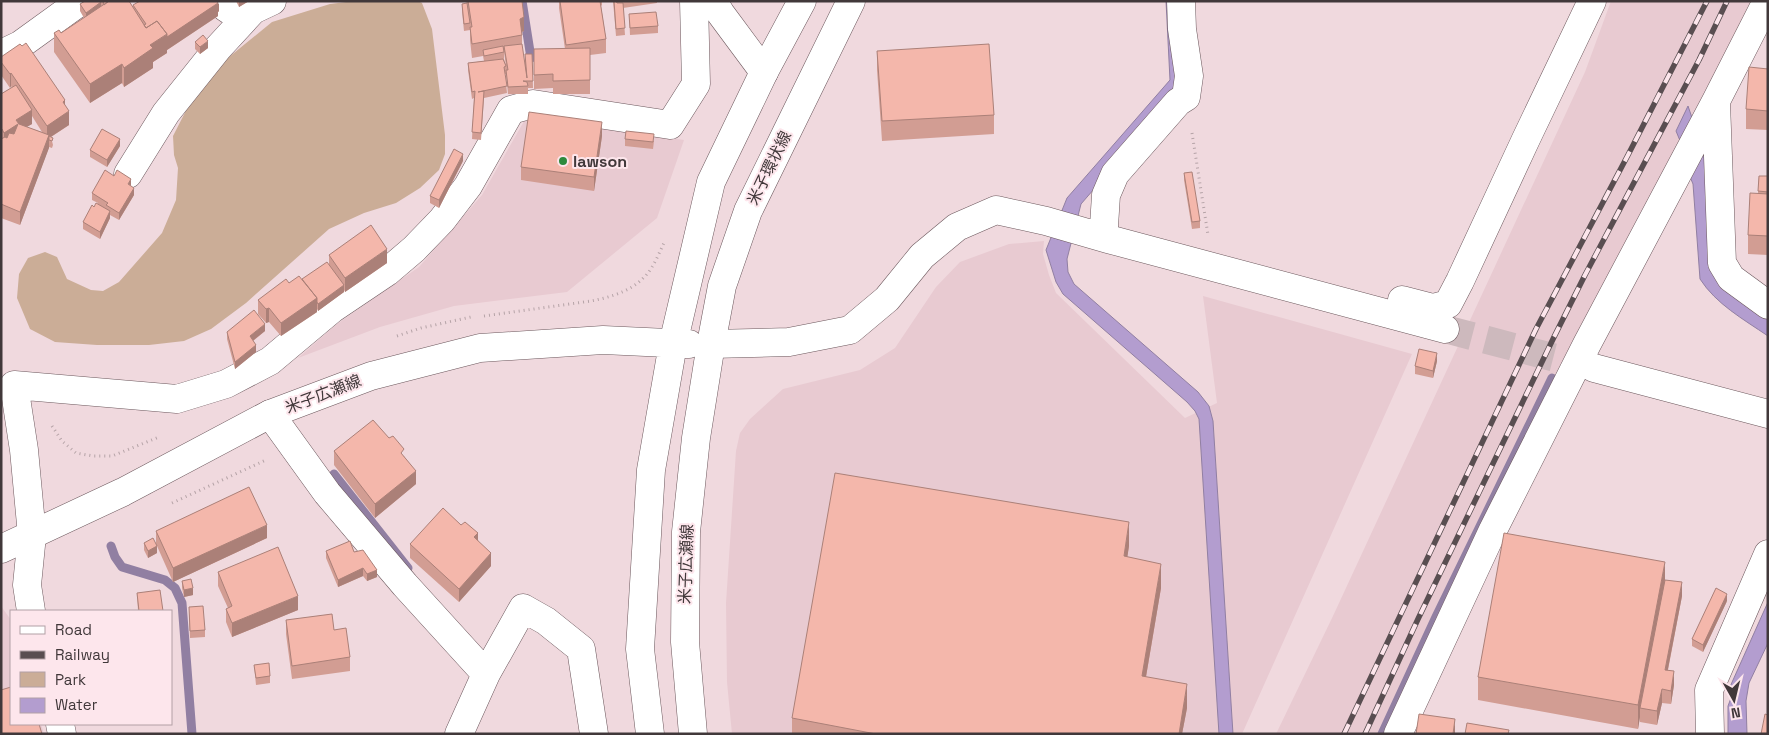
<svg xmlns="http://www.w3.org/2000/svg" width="1769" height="735" font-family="'Space Grotesk','Noto Sans JP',sans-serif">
<rect width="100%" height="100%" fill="#f0d9de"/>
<path fill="#e8cad1" d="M1611,1h144l-369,733h-110l57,-118 252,-544z
M527,116l157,24 -27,78 -90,74 -113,14 -74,21 -82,31 39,-34 82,-57 63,-72z
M1044,241l-1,13 6,21 7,18 129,125 32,-15 -14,-107 209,58 -170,380h-510l-5,-52 -1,-79 10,-152 4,-18 10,-14 33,-30 77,-19 35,-22 41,-61 24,-25 49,-18z
M1,606l10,14v104h30l3,10h-43z"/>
<path fill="#cbad97" d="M354,1h64l4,2 10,26 13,106v19l-6,16 -19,18 -24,15 -32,10 -35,16 -83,74 -35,26 -27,12 -35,4h-52l-42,-3 -25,-13 -13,-31 2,-24 9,-16 17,-6 12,5 10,22 24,11 12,1 16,-9 43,-49 14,-33 2,-32 -4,-13 -1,-19 22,-43 23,-27 54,-44 58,-18z"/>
<path fill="#b39dcf" stroke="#917fa2" d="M1166,1h7l5,91 -97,112 -14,55 1,13 6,12 124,108 11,14 4,15 20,313h-14l-20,-315 -4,-8 -8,-9 -124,-108 -7,-12 -10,-32 21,-52 103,-118z
M1688,106l14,41 5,23 9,97 52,50v19c-25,-17 -52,-32 -68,-57l-7,-95 -5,-12 3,-5 -15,-36z
M1768,602v41l-19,40 -3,18 1,33h-19v-28l3,-8 -2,-9z"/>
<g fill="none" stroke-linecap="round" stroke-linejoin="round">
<path stroke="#917fa2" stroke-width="9" d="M522,1l9,57
M334,474l74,94
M111,546l4,11 7,10 43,13 10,8 7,15 10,131
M1382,734l54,-117 116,-239"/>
<path stroke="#cdb9bd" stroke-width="28" stroke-dasharray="28 14" stroke-linecap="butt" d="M1445,329l149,39"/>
<defs>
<path id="minor" d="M219,1c9,11 17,13 30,13
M713,1l8,13 43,58
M1,54l19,-9 61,-44
M1716,103l6,160 9,15 37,27
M128,174l38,-61 52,-65 35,-38 19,-9
M1104,226l2,-31 9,-21 63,-72 8,-5 3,-21 -7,-47 -1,-28
M1402,300l31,8 15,-4 12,-23 66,-142 66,-138
M711,344l78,-2 61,-12 37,-31 35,-43 35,-29 39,-17 50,11 62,18 337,90
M1594,368l174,46
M270,414l57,79 78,92 81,89
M31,611l-4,-26 5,-50 -8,-85 -10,-65 163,14 49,-15 44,-23 62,-52 55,-37 27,-23 28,-29 26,-34 43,-76 22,-6 137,21 26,-41 -2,-83
M60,724l2,10
M459,734l27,-60 37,-66 23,13 35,28 13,85
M1398,734l95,-204 94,-186 129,-243 51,-100
M1710,734l-1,-44 59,-136"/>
<path id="major" d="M1,549l122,-57 147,-78 101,-38 109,-28 123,-8 86,4
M650,734l-10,-85 11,-179 22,-126 38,-162 53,-110 38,-71
M693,734l-8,-92 1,-110 10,-94 15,-94 11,-58 26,-75 103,-210"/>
</defs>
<use href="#minor" stroke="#6c585d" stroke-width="29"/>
<use href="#major" stroke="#6c585d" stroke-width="29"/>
<path stroke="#b5a3a7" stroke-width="3" stroke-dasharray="1 4" stroke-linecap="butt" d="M1192,133l16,102
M484,316l107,-15c20,-4 42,-10 56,-27 7,-8 12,-21 17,-31
M397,336l24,-8 50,-11
M52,426l10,15 14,12 17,3h19l47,-19
M172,503l94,-43"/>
<use href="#minor" stroke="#fff" stroke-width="28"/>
<use href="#major" stroke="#fff" stroke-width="28"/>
<defs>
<path id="rail" d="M1344,734l192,-405 92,-174 79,-154
M1365,734l53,-115 136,-282 31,-62 114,-215 28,-59"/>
</defs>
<use href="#rail" stroke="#594e51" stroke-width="5.5"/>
<use href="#rail" stroke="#fde6ec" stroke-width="4" stroke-dasharray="11" stroke-linecap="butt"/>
</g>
<path fill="#d29d93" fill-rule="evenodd" d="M85,1h44l4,7v-3l86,6 -1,1v4l-51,34v3l-14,9v6l-29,19 -2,-4 -32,20 -36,-51v-19h7l23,-15 -4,-7v-7z
M236,1h13l-10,6z
M466,1h56l2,30 -2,1v15l3,21v-14h7l1,34h-5v6h-20l-2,-20h-1l2,19 -23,5 -3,42 -9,-1 2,-41 -2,1 -4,-29v-7l16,-2 -1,-5 -11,2 -2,-18v-10l-6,1 -2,-20v-7l5,-1zM504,52l2,14 -2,-7z
M559,1h43v4l-1,1 5,33v14l-16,2v39h-37v-6l-19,1v-40h31l-6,-41z
M613,1h44v2l-34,5 2,27 -9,1z
M629,14l29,12v7l-28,2z
M195,42l13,6 -8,6 -5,-5z
M877,51l117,64v19l-112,7 -5,-71z
M1,57l64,49 4,19 -18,12 2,8 -1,3 -3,-1 -29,78 -19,-7v-124l11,-6 -1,-2 -1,2 -9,-13zM32,116l10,16 -16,-5 6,-3z
M1768,69v61l-22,-1v-20z
M602,136l-8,55 -73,-11v-13z
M625,139l29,2 -1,8 -28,-3z
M120,146l-13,21 -17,-10v-7z
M463,161l-24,47 -9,-5v-7z
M1184,173l16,48v7l-8,1 -8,-49z
M114,176l17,10 3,9 -15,25 -9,-5v3l-10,21 -17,-10v-7l11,-15 4,-4 -6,-3v-7z
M1759,176h9v79l-20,-1v-19l10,-42z
M329,255l58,8 -42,29 -1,-2v2l-26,19 -1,-2v3l-36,24 -12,-14 -3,1 -8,-9v-14l31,-17 13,-4 27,-15z
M265,331l-12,10 3,11 -21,17 -8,-30v-7z
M1437,361l-4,17 -18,-4v-8z
M334,451l70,5 12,28 -41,34 -41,-53z
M156,531l111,7 -94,44 -16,-36v7l-9,5 -4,-8v-7l12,1z
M478,540l13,26 -32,36 -49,-44v-14z
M1129,546l-2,11 34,31 -15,89 41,31 -5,26h-390v-16z
M326,551l28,1 23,25 -10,4 -4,-5 -25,11 -12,-29z
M218,572l80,38 -66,27 -6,-15v-13l2,-1 -10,-22z
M1665,580l17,16 -14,74 6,15 -3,19 -9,-1 -5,22 -17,-3v-5l-2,12 -160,-29v-23z
M182,581l11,14 -9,2 -2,-9z
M137,593l26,18h-25z
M1727,601l-24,51 -11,-6v-7z
M189,614l16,16v7l-15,1z
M286,620l48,10 16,27v14l-58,8 -6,-45z
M254,665l16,11v7l-14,2z"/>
<path fill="#ab8078" d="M239,1h10l-10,6z
M101,2v7l-15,11v-7z
M218,3l1,1v7l-1,1v4l-51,34v3l-14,9v6l-29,19v-19l26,-23z
M524,17v14l-4,1v-13z
M208,41v7l-8,6v-7z
M122,64v19l-32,20v-19z
M11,73v13l-1,2v-14z
M65,100v14l4,-3v14l-20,13v10l-29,77v-13l27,-72v-14l16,-24z
M32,110v14l-14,8 -14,14v-13l12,-13z
M602,122v14l-8,55v-14z
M120,139v7l-13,21v-7z
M463,154v7l-24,47v-8z
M131,179v7l-3,-2z
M134,188v7l-15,25v-7z
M110,211v7l-10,21v-7z
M387,249v14l-42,29v-14z
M344,285v7l-26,19v-7z
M317,298v14l-36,24v-13z
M269,308v14l-3,1v-14z
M265,324v7l-15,12v-7z
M256,345v7l-21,17v-7z
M1437,353v8l-4,17v-7z
M416,471v13l-41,34v-14z
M1129,522v24l-5,34v-24z
M267,525v13l-94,44v-14z
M478,533v14l-4,-10z
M157,546v7l-9,5v-7z
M491,553v13l-32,36v-13z
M1665,562v24l-25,122v9l-2,12v-24z
M1161,564v24l-19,112v-24z
M363,568v8l-25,11v-7z
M377,570v7l-10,4v-7z
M1682,582v14l-17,88v-14z
M193,588v7l-9,2v-7z
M1727,594v7l-24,51v-7z
M298,596v14l-66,27v-14z
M1674,671v14l-3,19v-13z
M1187,684v24l-5,26h-3z
M1662,689v14l-5,22v-14z
M1455,719v15h-2z"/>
<path fill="#f4b7ab" stroke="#ab8078" d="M85,1h16v1l-15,11 -6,-9z
M103,1h6l-5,4z
M109,1h20l17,27 11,-7 10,13 -17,11 3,3 -29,20 -2,-4 -32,20 -36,-51 5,-3 2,3z
M140,1h77l1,2 -51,34v-3l-10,-13 -11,7 -2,-3 2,-1 -13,-19z
M468,1h54l2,16 -4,2 2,16 -50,9 -2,-17h2z
M560,1h40l6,38 -40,6z
M614,1h2l1,2h6l2,25 -9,1z
M467,3l3,20 -6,1 -2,-20z
M656,12l2,14 -28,2 -1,-14z
M203,35l5,6 -8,6 -5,-5z
M26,43l39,57 -2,2 6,9 -22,15 -36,-53 -1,1 -9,-12v-5l19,-13 2,2z
M522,44l5,34 -2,-24h7l1,27h-10l4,1 1,4 -20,1 -2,-17h2l-4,-24z
M989,44l5,71 -112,6 -5,-70z
M503,46l1,6 -20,4 -1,-6z
M590,48v32l-37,1v-7l-19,1v-26z
M503,59l3,7 -2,1 3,19 -29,6 6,-1 -3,42 -9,-1 3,-41 -3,1 -4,-29z
M1749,67l19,2v42l-22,-2z
M16,85l16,25 -16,10 3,4 30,11 -29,77 -19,-8v-65l4,-2 2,1 2,-5 5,1 4,-10 -14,9 -2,-4h-1v-35z
M529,112l73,10 -8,55 -73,-10z
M102,129l18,10 -13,21 -17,-10z
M626,131l28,3 -1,8 -28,-3z
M49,136l4,2 -1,3 -3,-1z
M454,149l9,5 -24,46 -9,-4z
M105,170l9,6 3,-6 14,9 -3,5 6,4 -15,25 -13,-8 2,-2 -16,-10z
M1192,172l8,49 -8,1 -8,-49z
M1759,176h9v16l-10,-1z
M1750,193l18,1v42l-20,-1z
M96,203l14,8 -10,21 -17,-10 9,-17 2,2z
M371,225l16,24 -42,29 -16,-23z
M327,262l17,23 -26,19 -1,-2v-4l-15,-19z
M299,276l18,22 -36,25 -12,-15 -3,1 -8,-9 28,-21 3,4z
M254,310l11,14 -15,12 6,9 -21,17 -8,-30z
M1419,349l18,4 -4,18 -18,-5z
M373,420l16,18 4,-2 11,13 -3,4 15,18 -41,33 -41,-53z
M835,473l294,49 -5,34 37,8 -19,112 45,8 -8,50h-303l-84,-16z
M249,487l18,38 -94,43 -17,-37z
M443,508l18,17 4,-3 13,11 -4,4 17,16 -32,36 -49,-45z
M1504,533l161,29 -27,143 -160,-28z
M153,538l4,8 -9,5 -4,-8z
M350,541l4,11 9,-2 14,20 -10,4 -4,-6 -25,12 -12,-29z
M278,547l20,49 -66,27 -6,-14 6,-3 -14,-34z
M191,579l2,9 -9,2 -2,-9z
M1665,580l17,2 -17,88 9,1 -3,20 -9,-2 -5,22 -17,-3z
M1716,588l11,6 -24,51 -11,-6z
M160,590l3,21h-24l-2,-18z
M203,606l2,24 -15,1 -1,-24z
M332,614l2,16 12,-2 4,29 -58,9 -6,-46z
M269,663l1,13 -14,2 -2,-13z
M11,687v37h28l3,10h-41v-44z
M1419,714l36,5 -2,15h-37z
M1765,714l3,1v19h-7z
M1467,723l42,7 -1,4h-43z"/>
<circle fill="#2d8a3c" stroke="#fde6ec" stroke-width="2" cx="563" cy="161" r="5"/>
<g text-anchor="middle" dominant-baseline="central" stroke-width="4" stroke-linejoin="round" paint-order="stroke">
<g font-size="16" font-weight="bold" fill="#41383a" stroke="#fde6ec" text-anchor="start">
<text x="573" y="161">lawson</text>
</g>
<g font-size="16" fill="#41383a" stroke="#fde6ec">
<text transform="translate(769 168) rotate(-64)">米子環状線</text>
<text transform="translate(323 394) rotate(-21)">米子広瀬線</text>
<text transform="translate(686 564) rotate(-88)">米子広瀬線</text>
</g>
</g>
<rect width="1769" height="735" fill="none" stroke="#41383a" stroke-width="5"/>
<rect x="10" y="610" width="162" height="115" fill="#fde6ec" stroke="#b2a0a5"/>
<rect x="20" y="626" width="25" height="8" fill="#ffffff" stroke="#b2a0a5"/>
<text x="55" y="635" font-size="15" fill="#41383a">Road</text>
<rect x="20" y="651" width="25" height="8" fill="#594e51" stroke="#b2a0a5"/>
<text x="55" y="660" font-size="15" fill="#41383a">Railway</text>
<rect x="20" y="672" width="25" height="15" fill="#cbad97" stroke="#b2a0a5"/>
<text x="55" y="685" font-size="15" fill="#41383a">Park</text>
<rect x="20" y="698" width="25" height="15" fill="#b39dcf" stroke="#b2a0a5"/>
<text x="55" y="710" font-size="15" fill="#41383a">Water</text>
<g transform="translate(1734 700) rotate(172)" stroke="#fde6ec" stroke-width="4" paint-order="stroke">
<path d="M0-4L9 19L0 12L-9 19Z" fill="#41383a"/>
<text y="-8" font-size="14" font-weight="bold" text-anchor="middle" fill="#41383a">N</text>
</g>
</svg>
